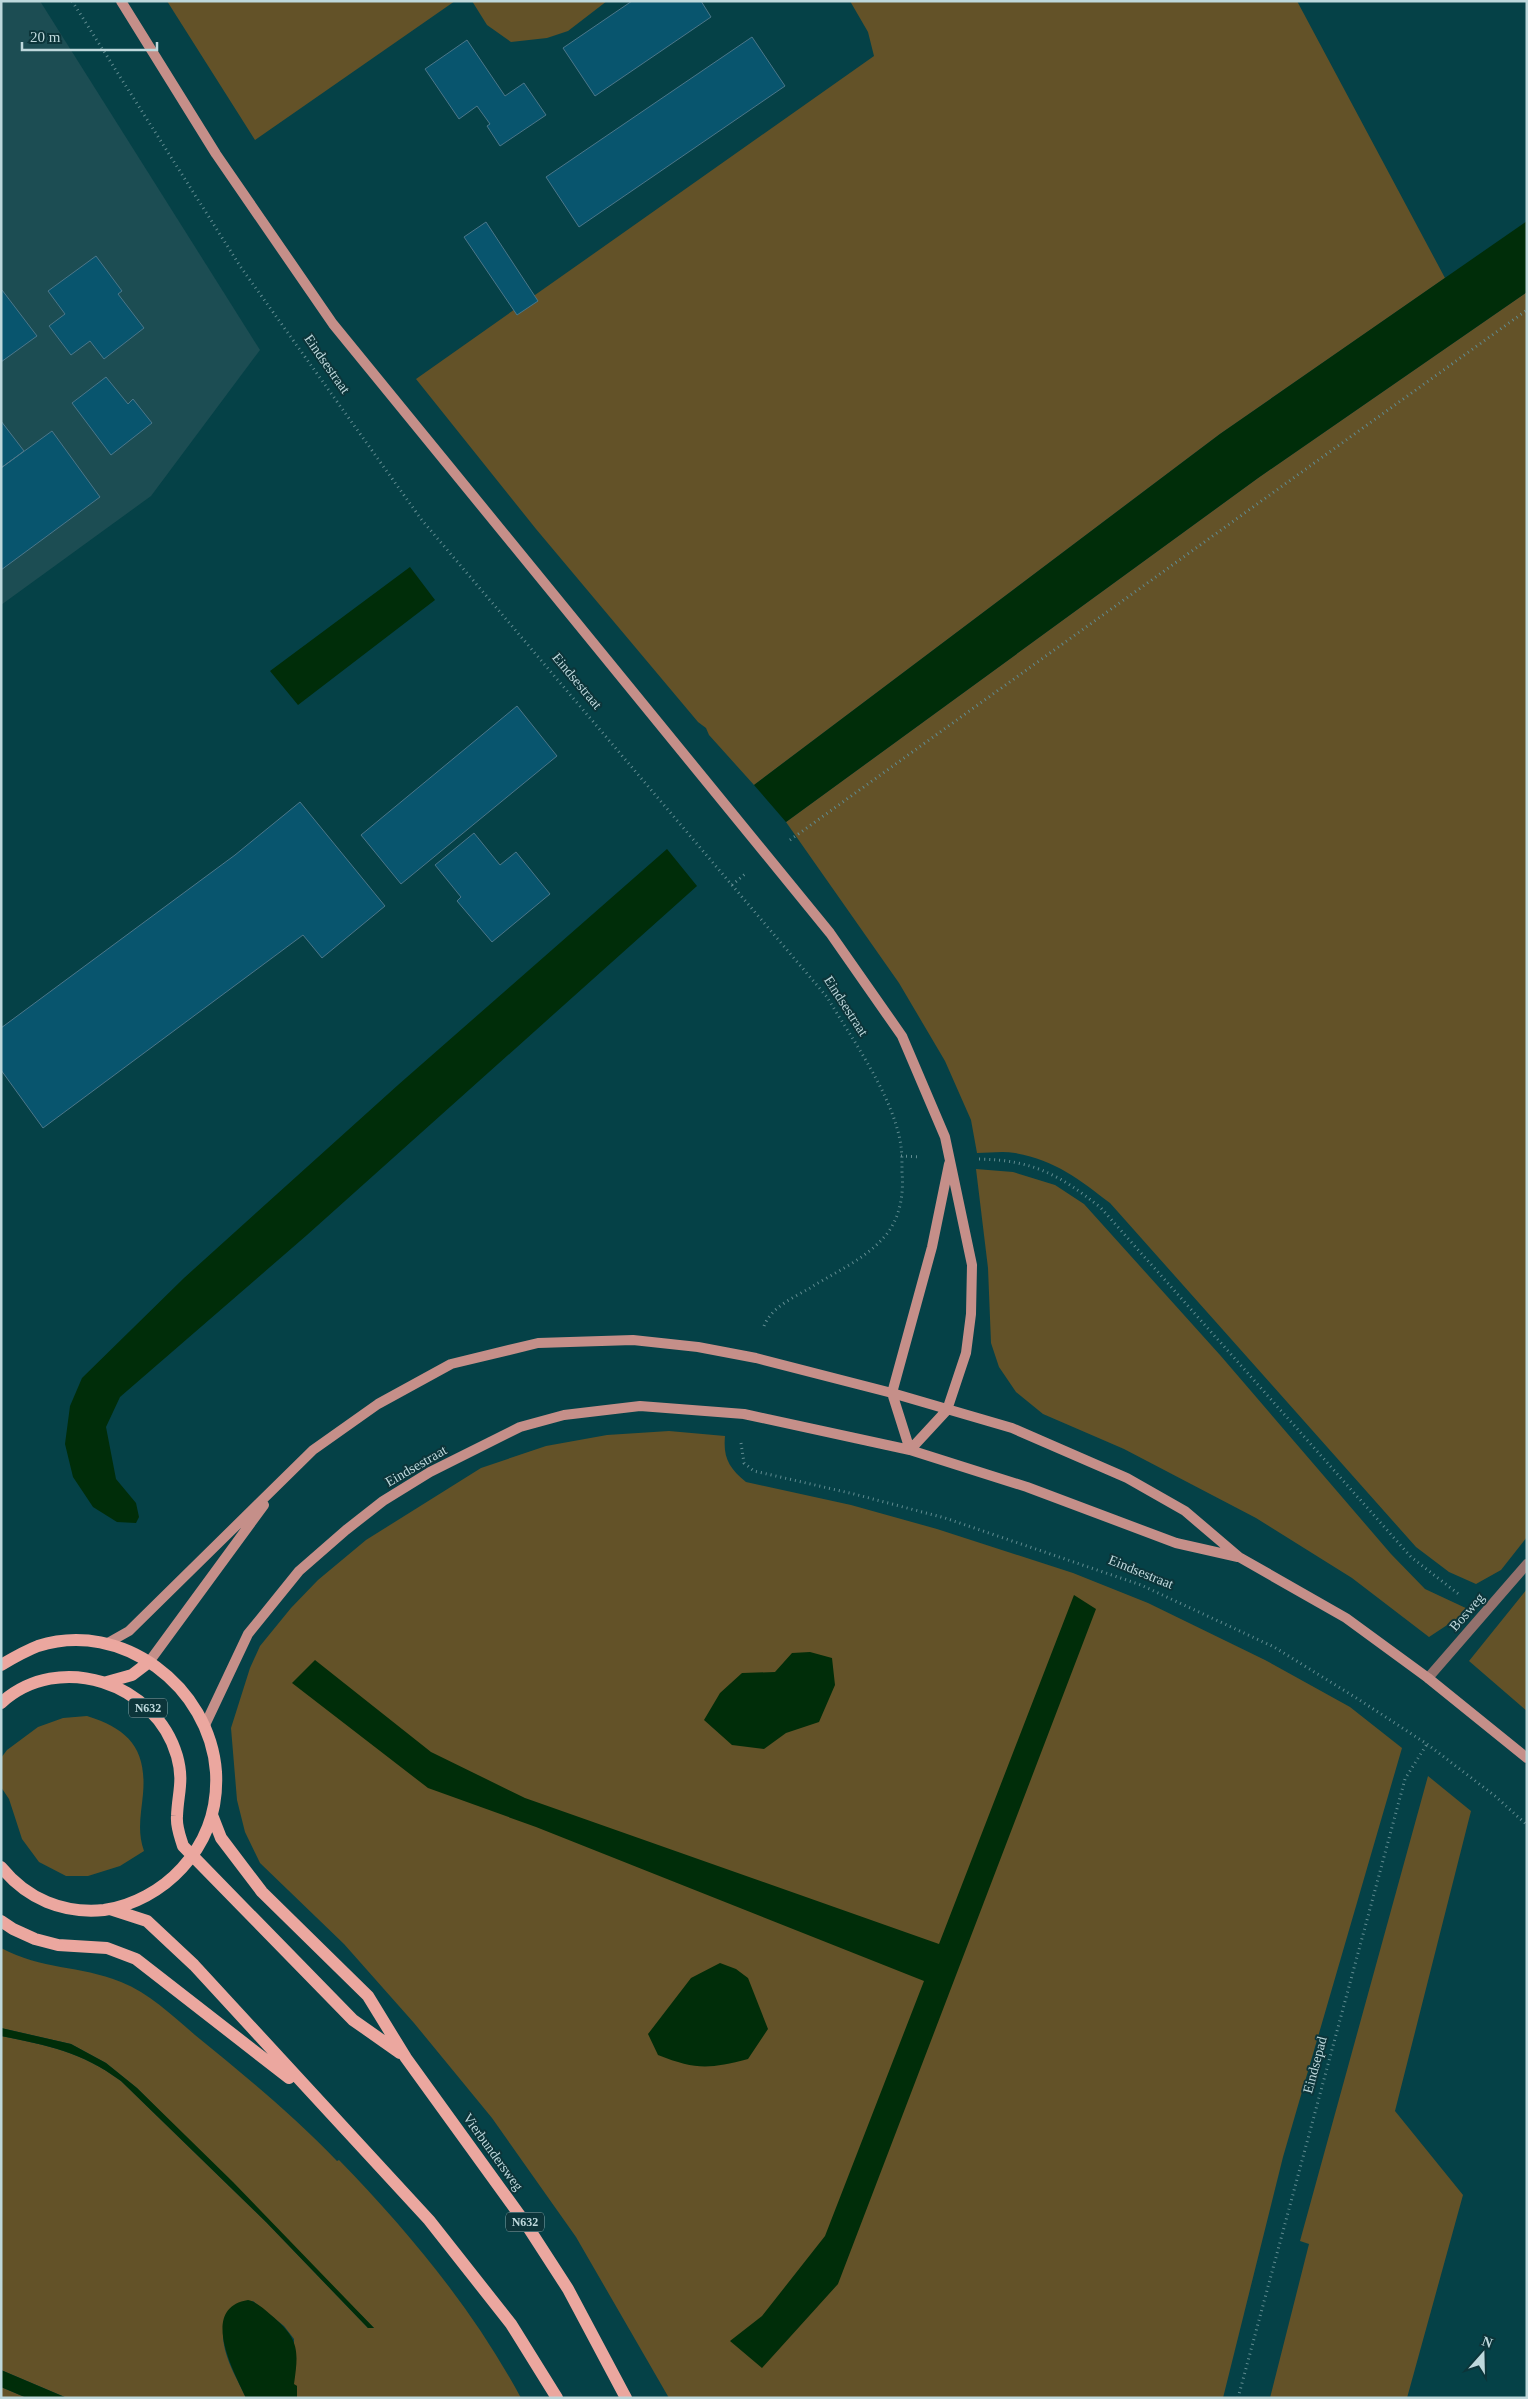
<svg xmlns="http://www.w3.org/2000/svg" width="1528" height="2399" font-family="Georgia,serif">
<rect width="100%" height="100%" fill="#054147"/>
<path fill="#1c4d53" d="M1,1h39l220,349 -109,146 -150,109z"/>
<path fill="#635228" d="M167,1h288l-200,139z
M472,1h135l-39,30 -21,7 -36,4 -24,-17z
M850,1h447l148,277 -225,156 -466,351 -45,-50 -3,-7 -8,-6 -162,-193 -120,-150 458,-323 -6,-24z
M1527,292v1245l-26,33 -25,14 -27,-12 -33,-25 -306,-344c-31,-24 -55,-43 -95,-50 -12,-2 -26,0 -38,0l-6,-33 -26,-59 -46,-78 -113,-161 472,-344z
M976,1169l37,3 42,13 29,19 136,151 171,199 34,35 45,21 -41,27 -77,-59 -96,-60 -132,-69 -81,-35 -27,-22 -17,-25 -8,-24 -3,-75z
M669,1431l56,5c-2,22 4,32 21,46l105,23 86,24 136,44 75,30 117,57 85,47 52,41 -119,409 -60,241h-554l-93,-161 -84,-119 -78,-95 -70,-79 -84,-81 -15,-31 -8,-32 -6,-72 19,-60 10,-22 31,-38 27,-28 48,-40 115,-72 65,-22 61,-11z
M1527,1589v122l-58,-50z
M87,1716c41,13 60,32 56,78 -2,21 -6,37 1,57l-24,15 -32,10h-22l-27,-14 -17,-23 -13,-40 -8,-12v-29l6,-8 31,-23 25,-9z
M1428,1776l43,35 -76,300 68,84 -56,203h-137l39,-154 -9,-3z
M1,1948c41,22 78,17 120,34 28,11 52,34 74,53 49,40 98,80 142,126l2,-1c70,72 134,149 182,238h-224v-12l-3,-1v-46l-10,-13 -31,-25 -28,17c-8,29 9,54 21,80h-179l-66,-28v-334c48,10 79,15 120,45l145,141 102,106h6l-237,-240 -31,-25 -35,-19 -70,-16z
M1,2387l26,11h-26z"/>
<path fill="#002d09" d="M1527,221v71l-269,186 -472,344 -32,-37 466,-351z
M410,567l25,33 -137,105 -28,-34z
M667,849l30,37 -390,349 -187,162 -14,30 10,52 20,24 3,14 -3,6 -19,-1 -24,-15 -20,-30 -8,-33 5,-38 12,-28 102,-100 214,-193z
M1074,1595l22,14 -258,675 -76,84 -32,-27 32,-25 63,-80 99,-255 -388,-154 -108,-39 -136,-105 23,-23 116,92 94,46 414,146z
M810,1652l22,6 3,27 -16,37 -33,11 -22,16 -32,-4 -28,-25 16,-27 22,-20 33,-1 17,-19z
M720,1963l16,6 12,9 20,51 -20,30c-39,10 -52,11 -90,-4l-10,-21 43,-56z
M1,2028l70,16 35,19 31,25 96,94 141,146h-6l-102,-106 -145,-141c-41,-30 -72,-35 -120,-45z
M248,2300c9,2 16,9 23,15 28,24 28,34 23,69l3,2v12h-51c-11,-24 -48,-90 2,-98z
M1,2370l66,28h-40l-26,-11z"/>
<path fill="#08556e" stroke="#4c778a" d="M632,1h69l10,16 -116,79 -32,-48z
M752,37l33,49 -206,141 -33,-50z
M467,40l38,56 19,-13 22,32 -46,31 -13,-20 3,-2 -13,-18 -18,13 -34,-50z
M486,222l52,79 -21,14 -53,-78z
M96,256l26,35 -4,3 26,34 -40,31 -14,-18 -19,14 -22,-29 16,-12 -17,-23z
M2,290l35,46 -36,26v-71z
M106,377l22,27 5,-5 19,24 -41,32 -39,-52z
M1,421l23,30 -23,17z
M52,431l48,66 -99,73v-102z
M517,706l40,50 -156,128 -40,-49z
M300,802l85,104 -63,52 -19,-23 -260,193 -42,-58v-42l234,-173z
M474,833l26,32 16,-13 34,42 -58,48 -35,-41 4,-4 -26,-32z"/>
<g fill="none" stroke-linecap="round" stroke-linejoin="round">
<path stroke="#618c91" stroke-width="3" stroke-dasharray="1 4" stroke-linecap="butt" d="M72,1l168,265 181,253 406,478c25,42 67,100 74,149 1,8 1,17 1,26 2,22 -2,47 -17,64 -19,23 -50,36 -75,52 -17,10 -41,20 -47,41
M790,840l737,-530
M732,885l13,-11
M901,1156l19,1
M979,1159c54,1 81,16 122,49l310,349 50,39
M741,1443l3,20 10,8 100,23 91,24 196,67 133,62 84,52 69,45 68,52 32,29
M1238,2398l167,-619 22,-35"/>
<path stroke="#93716d" stroke-width="10" d="M1428,1678l99,-114"/>
<path stroke="#c58f89" stroke-width="10" d="M121,1l95,153 117,170 497,609 72,103 43,101 27,128 -1,49 -5,39 -19,57 -37,40
M910,1450l-18,-57 40,-146 17,-83
M106,1644l23,-13 184,-181 65,-46 73,-40 87,-21 95,-3 65,7 58,11 136,35 120,35 115,50 58,33 54,46 107,61 82,60 99,80
M149,1662l115,-157
M205,1725l43,-91 51,-63 47,-41 37,-29 47,-29 90,-45 44,-12 76,-9 104,8 166,36 117,37 149,56 62,14"/>
<path stroke="#eba79f" stroke-width="12" d="M1,1665c12,-7 24,-14 37,-19 84,-27 172,41 178,126 2,36 -9,69 -34,96 -20,22 -49,38 -78,42 -41,4 -77,-11 -103,-43
M107,1682l25,-7 17,-13
M1,1703c58,-53 155,-20 176,53 7,25 1,36 0,60 -1,11 3,20 6,30l170,174 47,33
M212,1815l9,23 41,54 106,104 38,62 120,166 42,65 58,109
M110,1909l37,12 47,44 235,255 82,104 46,74
M1,1921l12,8 22,10 23,6 49,3 29,11 153,119"/>
</g>
<g text-anchor="middle" dominant-baseline="central" stroke-width="4" stroke-linejoin="round" paint-order="stroke">
<g fill="#0c353a" stroke="#89a7ab" stroke-width="1">
<rect x="129" y="1698.5" width="38" height="19" rx="4"/>
<rect x="506" y="2212.5" width="38" height="19" rx="4"/>
</g>
<g font-size="12" font-weight="bold" fill="#bed8dc">
<text x="148" y="1708">N632</text>
<text x="525" y="2222">N632</text>
</g>
<g font-size="14" fill="#bed8dc" stroke="#0c353a">
<text transform="translate(327 364) rotate(55)">Eindsestraat</text>
<text transform="translate(577 681) rotate(50)">Eindsestraat</text>
<text transform="translate(846 1006) rotate(57)">Eindsestraat</text>
<text transform="translate(416 1466) rotate(-30)">Eindsestraat</text>
<text transform="translate(1141 1572) rotate(22)">Eindsestraat</text>
<text transform="translate(1467 1612) rotate(-49)">Bosweg</text>
<text transform="translate(1315 2065) rotate(-75)">Eindsepad</text>
<text transform="translate(493 2152) rotate(54)">Vierbundersweg</text>
</g>
</g>
<rect width="1528" height="2399" fill="none" stroke="#bed8dc" stroke-width="5"/>
<g transform="translate(1483 2354) rotate(20)" stroke="#0c353a" stroke-width="4" paint-order="stroke">
<path d="M0-4L9 19L0 12L-9 19Z" fill="#bed8dc"/>
<text y="-8" font-size="14" font-weight="bold" text-anchor="middle" fill="#bed8dc">N</text>
</g>
<path d="M22 42v8h135v-8" fill="none" stroke="#bed8dc" stroke-width="2.5"/>
<text x="30" y="42" font-size="15" fill="#bed8dc" stroke="#0c353a" stroke-width="4" paint-order="stroke">20 m</text>
</svg>
